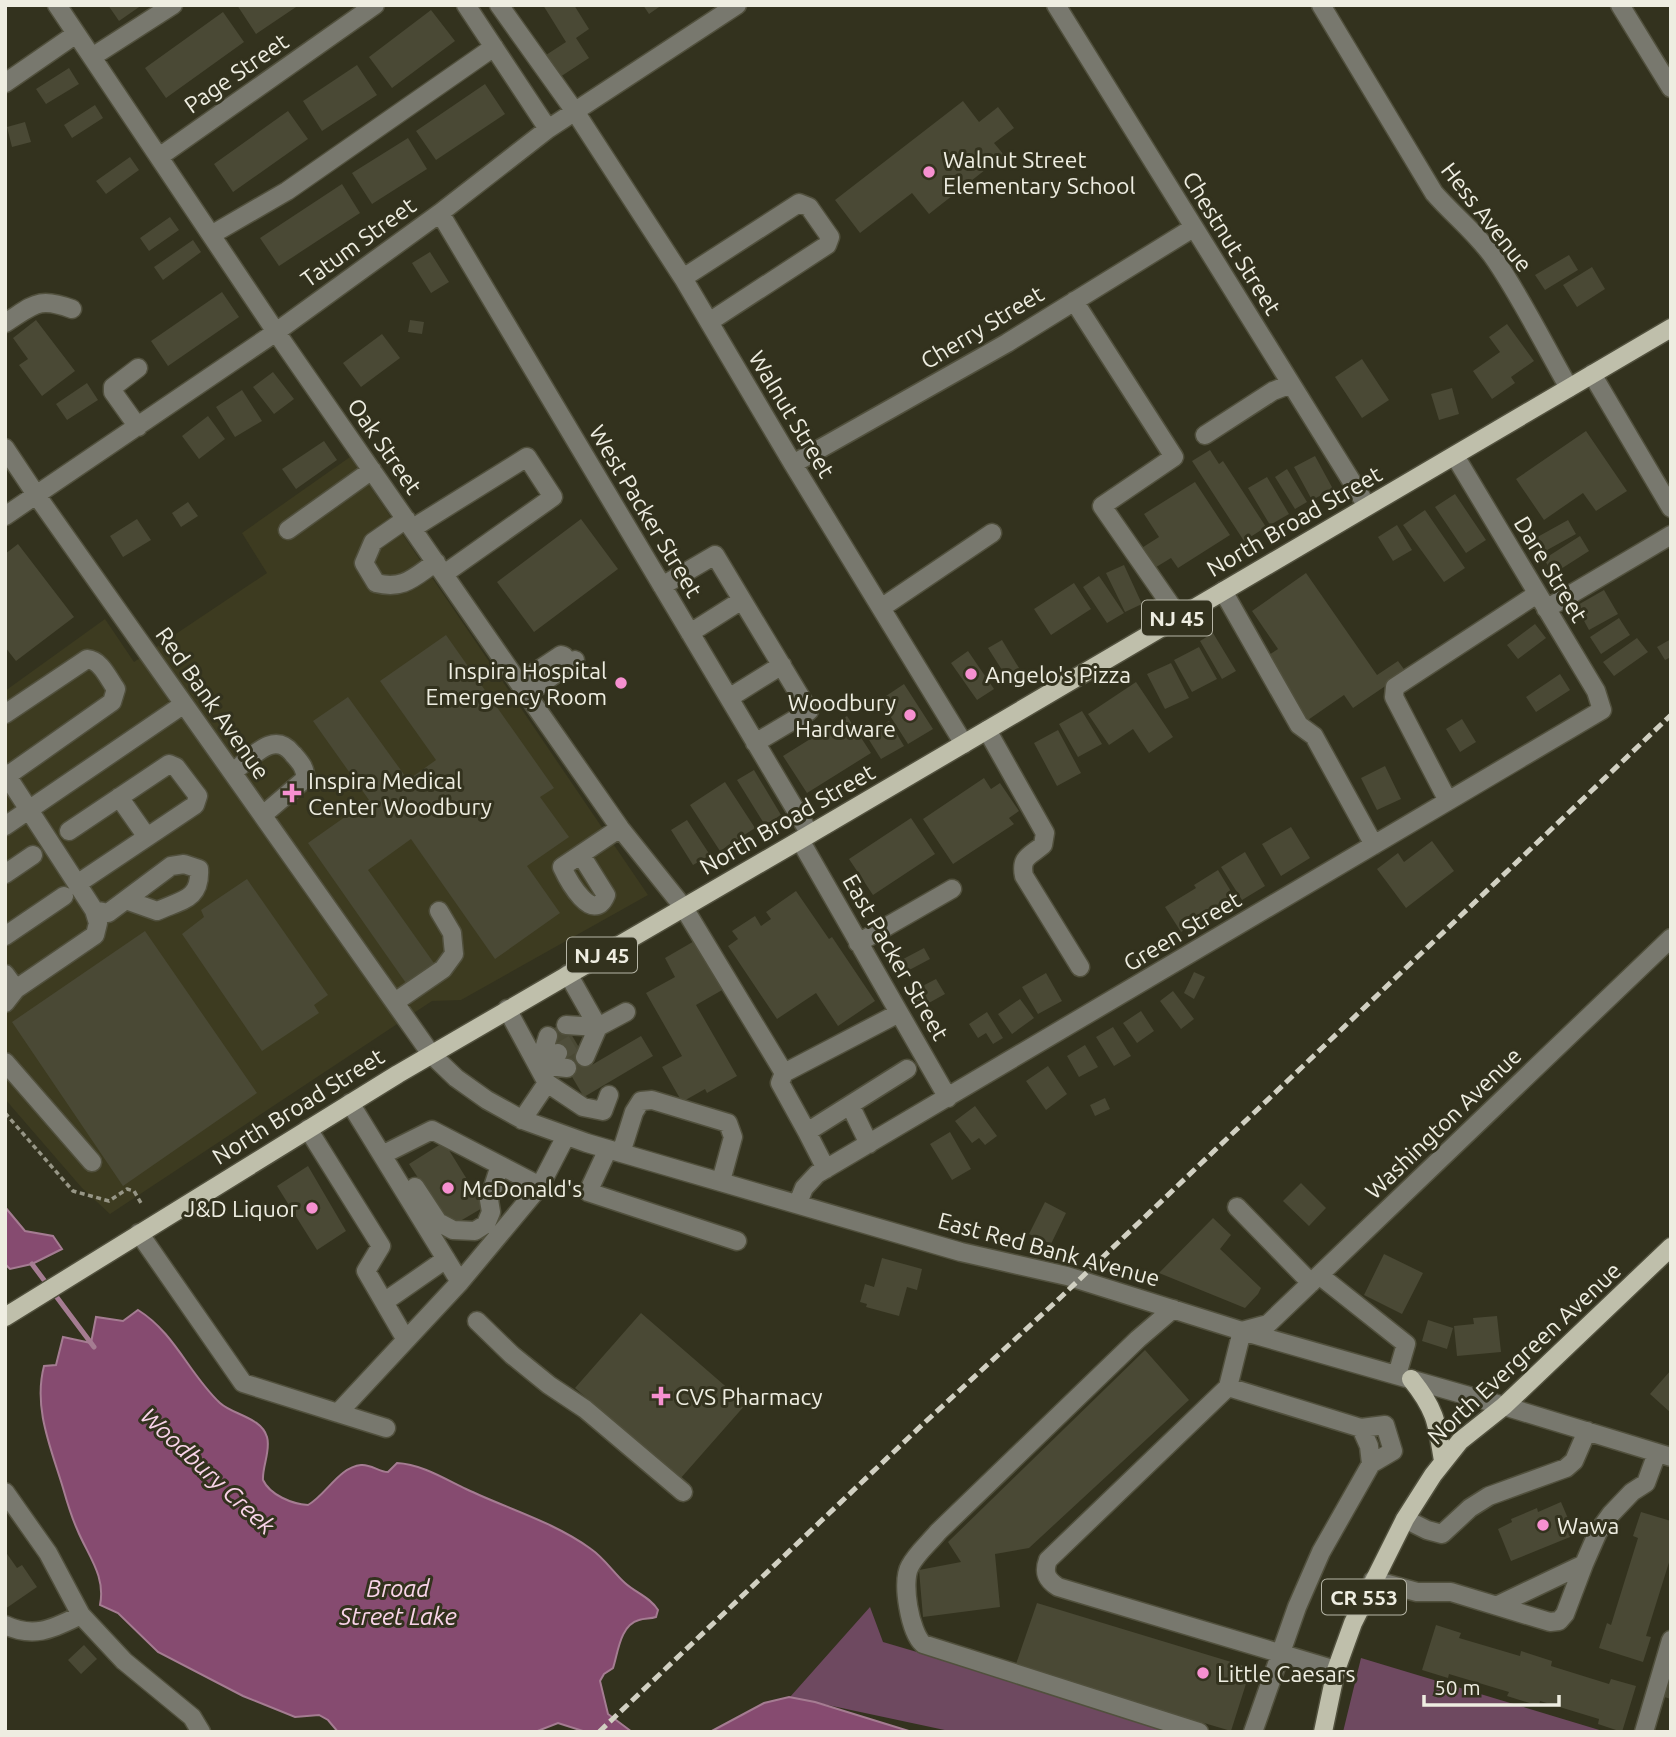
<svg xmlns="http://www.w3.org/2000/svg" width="1676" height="1737" font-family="Ubuntu,sans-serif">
<rect width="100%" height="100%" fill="#33321e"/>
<path fill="#3d3b20" d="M350,457l298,438 -187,105 -29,1 -322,213 -28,-26 -77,-89v-408l100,-72 29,43 133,-89 -25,-40z"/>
<path fill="#6e4960" d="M870,1607l13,35 305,90h-234l-164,-35z
M1361,1658l245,74h-263z"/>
<path fill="#864b70" stroke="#a57c92" stroke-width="2" d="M5,1207l20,24 28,5 9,13 -30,15 -22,5 -5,-5z
M138,1310c37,23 51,64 82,93 13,12 41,14 47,34 4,13 -5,30 -4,43 7,15 29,24 45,25 18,-10 31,-38 53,-40 10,-1 18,7 27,7l9,-9c24,1 48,16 69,26 42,20 88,33 125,60 13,9 22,23 34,34 11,10 25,14 33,27l-2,7c-6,2 -11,1 -17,3 -19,5 -21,33 -26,48l-9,6 -4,7 8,33 24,18h-46l-28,-9 -23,9h-197l-10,-12 -9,-5 -24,2 -52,-21 -85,-44 -40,-39 -18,-8c6,-29 -12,-49 -23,-76 -6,-13 -10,-27 -14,-41 -12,-40 -30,-80 -19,-122l12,-1 7,-28 28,6 5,-26 27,4z
M789,1697l26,5 97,30h-202l54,-29z"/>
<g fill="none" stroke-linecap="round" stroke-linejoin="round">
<path stroke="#a57c92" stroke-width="5" d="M32,1264l62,83"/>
</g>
<path fill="#4a4935" d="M108,5h34l-23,16z
M237,5h62l-43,29z
M543,5h31l15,24 -13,9 13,20 -29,19 -14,-22 20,-13z
M643,5h19l-13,9z
M431,10l24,31 -63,47 -23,-31z
M223,12l21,30 -78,56 -21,-30z
M357,65l20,30 -55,36 -19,-30z
M69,68l10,16 -33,20 -10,-15z
M485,84l20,30 -69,46 -20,-29z
M963,101l16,21 19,-15 16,21 -20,15 10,12 -75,59 -17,-21 -52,40 -25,-33z
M95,105l8,13 -31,20 -8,-13z
M288,111l20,28 -75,53 -19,-28z
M25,122l6,20 -19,5 -5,-20z
M408,138l19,31 -55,35 -20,-31z
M130,157l9,13 -33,24 -10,-13z
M342,184l18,29 -81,53 -19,-28z
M170,217l9,13 -30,21 -9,-13z
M193,240l8,12 -38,28 -9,-13z
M430,252l19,30 -18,11 -19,-30z
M1569,255l9,15 -33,20 -10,-15z
M1592,267l13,22 -28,18 -14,-22z
M222,292l17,25 -71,49 -17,-25z
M36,320l39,51 -33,25 -23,-31 9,-6 -15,-21z
M410,320l14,2 -2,12 -14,-2z
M1507,324l27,37 -23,16 4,6 -23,16 -19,-28 27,-19 -11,-15z
M382,334l18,24 -39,29 -18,-24z
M1362,359l27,41 -27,18 -27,-41z
M273,372l21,27 -20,15 -21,-27z
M87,383l11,17 -31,20 -11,-16z
M1452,388l7,26 -20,6 -8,-26z
M242,390l20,31 -27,16 -19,-30z
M208,416l17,23 -26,20 -17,-23z
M1586,431l41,60 -31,20 -13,-18 -39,27 -28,-41z
M324,441l13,19 -41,29 -14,-20z
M1210,450l9,14 4,-3 43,66 -22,14 -52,-80z
M1315,456l18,33 -21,11 -18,-33z
M1287,469l20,33 -12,7 -20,-32z
M1267,477l22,37 -19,11 -22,-37z
M1195,482l35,53 -52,33 -7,-10 -18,11 -13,-20 19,-12 -15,-23z
M1455,494l31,46 -20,13 -31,-46z
M188,502l10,14 -17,11 -9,-14z
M1425,510l40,58 -21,14 -41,-57z
M137,519l14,21 -28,17 -13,-21z
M581,519l37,50 -84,63 -37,-50z
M1568,520l8,14 -36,20 -8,-14z
M1397,525l15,25 -19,11 -15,-24z
M1580,536l9,15 -36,23 -9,-15z
M18,544l56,73 -58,44 -11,-14v-93z
M1124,565l18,39 -17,8 -19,-39z
M1306,573l71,102 21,-14 8,11 -53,36 -9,-13 -39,27 -42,-63 15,-10 -26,-38z
M1099,576l25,37 -17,10 -24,-36z
M1074,583l17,26 -40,26 -17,-26z
M1604,590l14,24 -29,16 -13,-24z
M1619,618l11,17 -29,19 -11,-17z
M1535,624l11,14 -28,21 -11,-14z
M1213,633l23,38 -14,8 -22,-38z
M446,635l108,153 -14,9 29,40 -42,29 33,47 -65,46 -84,-120 -43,31 68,96 -28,20 -100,-143 61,-43 -56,-79 35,-24 60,83 28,-20 -56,-79z
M1637,638l11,14 -34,24 -11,-14z
M1671,639v18l-6,3 -8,-13z
M1002,640l20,33 -13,8 -21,-33z
M1199,647l18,32 -25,13 -18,-32z
M968,651l26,38 -17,11 -26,-37z
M1171,663l18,35 -24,11 -18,-35z
M1560,674l10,16 -34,22 -10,-15z
M1136,682l37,55 -24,16 -16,-24 -24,16 -21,-31z
M904,684l29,45 -25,15 -28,-44z
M1082,711l20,33 -24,13 -19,-33z
M847,716l24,37 -64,40 -24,-37z
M1462,719l14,23 -16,10 -14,-23z
M889,721l15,25 -23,13 -15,-24z
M1058,730l23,43 -24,13 -23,-43z
M1385,766l16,33 -24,11 -16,-32z
M754,770l27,45 -16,10 -28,-45z
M984,778l7,11 9,-6 19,28 -10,7 5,6 -61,40 -30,-45z
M725,782l30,46 -35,23 -30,-46z
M911,818l24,36 -62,41 -24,-36z
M687,820l23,35 -17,10 -22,-35z
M1291,827l19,31 -29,18 -19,-32z
M1432,841l22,30 -48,37 -29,-39 21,-16 6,9z
M1245,852l20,34 -23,14 -21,-33z
M1218,870l17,28 -54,34 -16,-25 31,-19 -2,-3z
M247,879l81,116 -14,10 5,8 -57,38 -80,-117 22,-17 -3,-7z
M796,891l33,48 3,-2 43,64 -37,25 -22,-33 -39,26 -49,-73 10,-7 -6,-8 23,-15 6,10 10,-7 -5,-7z
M145,931l112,162 -134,93 -111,-164z
M696,940l28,49 -28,16 41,71 -30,17 -2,-4 -23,13 -20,-35 20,-11 -36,-63 29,-16 -10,-19z
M924,948l6,11 -32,17 -6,-11z
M1194,972l11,5 -11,22 -10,-6z
M1046,973l16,28 -24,13 -16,-27z
M936,979l9,15 -27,15 -9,-16z
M1173,991l21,28 -13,10 -21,-28z
M1020,999l14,19 -22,16 -14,-20z
M1141,1011l13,20 -17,12 -14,-20z
M987,1012l16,26 -10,6 -7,-11 -8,5 -9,-14z
M564,1022l26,44 51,-30 12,20 -69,41 -38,-64z
M1113,1027l18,29 -17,10 -18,-29z
M1085,1045l13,22 -19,10 -12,-21z
M1048,1066l19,28 -21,16 -20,-29z
M1105,1098l5,11 -15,7 -5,-11z
M975,1106l22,30 -12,9 -6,-7 -7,5 -17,-22z
M950,1132l21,37 -19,11 -22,-36z
M444,1142l40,65 -34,20 -41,-63z
M308,1166l38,65 -29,19 -40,-64z
M1301,1183l25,25 -17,18 -26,-25z
M1045,1202l21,11 -15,31 -22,-10z
M1213,1218l18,17 -11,14 41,39 -3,6 -13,14 -86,-35z
M1384,1254l39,19 -21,41 -38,-19z
M882,1258l40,11 -5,21 -10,-3 -8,29 -33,-9 1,-3 -7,-2 5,-18 9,3z
M641,1313l105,91 -66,75 -105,-91z
M1497,1316l4,36 -44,4 -3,-30 20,-2 -1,-6z
M1428,1320l25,8 -6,21 -25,-8z
M1145,1350l44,50 -160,148 -34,6 5,53 -77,10 -4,-47 42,-8 -13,-20z
M1671,1370v43l-21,-19z
M1561,1502l14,33 -64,26 -13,-32 14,-7 -1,-3 26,-11 1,4z
M1641,1512l30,9v35l-25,80 5,1 -8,25 -44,-14 8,-25 4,2 27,-87 -5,-2z
M5,1551l12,17 5,-3 15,22 -32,22z
M1037,1603l214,65 -20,63 -216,-64z
M1436,1625l25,8 -2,5 61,18 1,-5 31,10 -1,5 58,18 2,-5 25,7 -14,46 -24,-8 1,-5 -59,-18 -1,5 -32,-10 2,-4 -60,-18 -1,4 -26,-8z
M84,1645l13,14 -16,15 -13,-14z
M1671,1676v23l-7,-2z"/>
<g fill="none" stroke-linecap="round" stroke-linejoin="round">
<path stroke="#4f4e3b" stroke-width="18" stroke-dasharray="18 9" stroke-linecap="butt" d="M558,1053l18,-11"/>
<defs>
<path id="minor" d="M57,5l219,327 243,351 101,145 64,80 100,165 115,-60
M466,5l82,124
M499,5l77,108 107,165 110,186 171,280
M1056,5l311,501
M1321,5l113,188c20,23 45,42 62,68 27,40 49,85 73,127
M1620,5l51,83
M92,57l81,-52
M5,83l71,-49
M159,157l216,-152
M440,213l370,621
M211,235l76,-44 207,-144
M683,278l116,-75 10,4 21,30 -3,8 -118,77
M1074,301l100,156 -72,49 77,111
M5,323c29,-18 33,-27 67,-14
M138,368l-25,19v5l25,35
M1592,374l79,134
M1205,435l68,-44 18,-7
M5,448l32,48 394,558 25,24 31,22 36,20 64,23 374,109 106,24 175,55 262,75 167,51
M793,464l214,-121 186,-115
M5,516l271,-184 164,-119 108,-84 189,-124
M406,519l-33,23 -9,21 12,20c28,7 38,-6 60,-21
M413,528l114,-71 26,40 -109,77
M288,530l84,-60
M662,586l53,-31 94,156 -54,32
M1223,591l76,134 15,11 60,109
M881,608l111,-75
M1546,609l125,-74
M690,633l52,-33
M519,683l42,-28 3,1
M527,694l48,-34
M729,698l53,-33
M5,714l82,-55c14,1 21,19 29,30l-4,13 -105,74
M987,730l58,103 -2,12c-13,11 -23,12 -19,31l56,91
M233,772c19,-14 40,-43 60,-18 7,8 13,14 12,25l-42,36
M5,773l89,137 14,3 63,-47 13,-2 15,5c2,31 -18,31 -42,42l-31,-11
M119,797l28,40
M1448,801l-54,-104 1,-10 142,-93
M5,826l179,-122
M69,831l100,-67 7,3 22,29 -3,9 -118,79
M800,840l148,258
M581,855l25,40c-13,31 -38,-15 -44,-28l58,-39
M5,874l28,-19
M5,936l59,-40
M858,943l94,-54
M5,974l11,15 -11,14
M568,974l30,53 28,-15
M16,989l79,-54 3,-12 -4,-13
M395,1002l48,-33 11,-15 -2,-21 -13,-22
M507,1009l40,74 -25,37
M566,1025l32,2
M548,1036l-9,29 19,-12
M585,1057l13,-30
M5,1062l87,100
M539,1065l28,3
M784,1073l-4,10 27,49 100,-63
M547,1083l36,24 20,4 6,-16
M350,1103l110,179
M850,1105l19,39
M308,1129l73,117 -15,25 40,69
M807,1132l19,37
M608,1149l-20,43 149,49
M621,1153l13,-41 7,-11 11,-1 76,23 5,14 -12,44
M382,1155l50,-25 108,56
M415,1187l23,35 15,8 22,1 11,-7 5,-12 -2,-12 11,-35
M798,1203l6,-15 13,-14 785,-464 -6,-19 -141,-235
M1237,1207l74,76
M139,1233l104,150 95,30 122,-131 80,-96 26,-50
M1319,1275l87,69 -9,31
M384,1302l62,-43
M1173,1309l-35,30 -200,193c-9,11 -22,22 -28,34 -9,16 0,66 13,78l276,88
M477,1321l35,34 37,30 36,24 98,83
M1228,1387l133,41 8,18 2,18 -50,88 -24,55 -44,125
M338,1413l48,15
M1361,1428l24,-3 8,26 -22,13
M5,1492l43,61 33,62 43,46 68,56 9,15
M1405,1519l22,11 15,4 28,-26 19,-12 77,-28 8,-7 13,-30
M1373,1580l44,12h34l99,30 9,-1 6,-7 19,-50 14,-32 13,-18 21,-22 14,-9 11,-30
M1498,1605l86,-41
M5,1625c30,14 49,3 76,-10
M1336,1670l-278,-83c-11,-7 -15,-14 -10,-27l180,-173 14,-56 26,-7 403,-386
M1644,1732l27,-92"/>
<path id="major" d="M5,1317l393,-243 402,-234 871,-512
M1411,1379c25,31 26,44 32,82
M1323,1732l13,-62 17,-47 52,-104 28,-44 27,-34 44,-35 167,-159"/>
</defs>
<use href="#minor" stroke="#51503d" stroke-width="21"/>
<use href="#major" stroke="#51503d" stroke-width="21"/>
<path stroke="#979686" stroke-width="3.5" stroke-dasharray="5 3.5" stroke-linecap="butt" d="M5,1113l68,78 36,10 18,-12 7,2 7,12"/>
<use href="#minor" stroke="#78786e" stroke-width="18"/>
<use href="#major" stroke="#bfbfab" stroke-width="18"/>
<path stroke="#d1d0c2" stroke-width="5" stroke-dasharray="10 5" stroke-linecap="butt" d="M599,1732l323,-307 139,-128 610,-582"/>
</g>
<g fill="#f690d0" stroke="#33321e" stroke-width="2.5">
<circle cx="929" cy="172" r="7"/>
<circle cx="971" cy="674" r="7"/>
<circle cx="621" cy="683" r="7"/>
<circle cx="910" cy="715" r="7"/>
<path d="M288.5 782.5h7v7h7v7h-7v7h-7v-7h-7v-7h7z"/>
<circle cx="448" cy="1188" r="7"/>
<circle cx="312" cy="1208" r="7"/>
<path d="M657.5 1385.5h7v7h7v7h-7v7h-7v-7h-7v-7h7z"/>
<circle cx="1543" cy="1525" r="7"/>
<circle cx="1203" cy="1673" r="7"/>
</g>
<g text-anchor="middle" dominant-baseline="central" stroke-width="6" stroke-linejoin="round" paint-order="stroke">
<g fill="#33321e" stroke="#b6b5a6" stroke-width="2">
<rect x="1142" y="600.5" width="70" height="35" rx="5"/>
<rect x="567" y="937.5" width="70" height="35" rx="5"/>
<rect x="1322" y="1579.5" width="84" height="35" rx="5"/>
</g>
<g font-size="21" font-weight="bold" fill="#eeede1">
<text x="1177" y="618">NJ 45</text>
<text x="602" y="955">NJ 45</text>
<text x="1364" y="1597">CR 553</text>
</g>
<g font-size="23" fill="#eeede1" stroke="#33321e">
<text transform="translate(236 73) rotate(-35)">Page Street</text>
<text transform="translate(1487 217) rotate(52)">Hess Avenue</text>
<text transform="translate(358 242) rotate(-36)">Tatum Street</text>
<text transform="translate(1232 243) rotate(58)">Chestnut Street</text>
<text transform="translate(982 327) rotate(-31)">Cherry Street</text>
<text transform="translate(792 414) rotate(59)">Walnut Street</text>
<text transform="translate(385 446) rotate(55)">Oak Street</text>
<text transform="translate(646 511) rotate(59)">West Packer Street</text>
<text transform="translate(1294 521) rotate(-30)">North Broad Street</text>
<text transform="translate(1551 569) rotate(59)">Dare Street</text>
<text transform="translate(213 703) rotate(55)">Red Bank Avenue</text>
<text transform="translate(787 819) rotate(-30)">North Broad Street</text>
<text transform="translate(1182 931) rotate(-31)">Green Street</text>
<text transform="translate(896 957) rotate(60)">East Packer Street</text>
<text transform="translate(298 1106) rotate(-32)">North Broad Street</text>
<text transform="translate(1443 1123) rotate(-44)">Washington Avenue</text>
<text transform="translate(1049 1249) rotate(15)">East Red Bank Avenue</text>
<text transform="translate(1524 1353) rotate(-43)">North Evergreen Avenue</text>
</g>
<g font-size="23" fill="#eeede1" stroke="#33321e" text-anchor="start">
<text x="943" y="159">Walnut Street<tspan x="943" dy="26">Elementary School</tspan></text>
<text x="607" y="670" text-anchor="end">Inspira Hospital<tspan x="607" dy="26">Emergency Room</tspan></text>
<text x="985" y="674">Angelo's Pizza</text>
<text x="896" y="702" text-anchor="end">Woodbury<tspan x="896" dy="26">Hardware</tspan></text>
<text x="308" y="780">Inspira Medical<tspan x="308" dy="26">Center Woodbury</tspan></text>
<text x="462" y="1188">McDonald's</text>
<text x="298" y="1208" text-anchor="end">J&amp;D Liquor</text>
<text x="675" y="1396">CVS Pharmacy</text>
<text x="1557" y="1525">Wawa</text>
<text x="1217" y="1673">Little Caesars</text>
</g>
<g font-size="24" font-style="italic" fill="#f9d4e9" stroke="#33321e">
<text transform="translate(208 1471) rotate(43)">Woodbury Creek</text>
<text x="398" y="1588">Broad<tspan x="398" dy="28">Street Lake</tspan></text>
</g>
</g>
<rect width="1676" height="1737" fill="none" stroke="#eeede1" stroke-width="14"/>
<path d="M1424 1695v10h135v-10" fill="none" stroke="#eeede1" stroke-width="3.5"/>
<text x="1434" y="1695" font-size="21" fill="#eeede1" stroke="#33321e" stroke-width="5" paint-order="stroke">50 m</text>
</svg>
